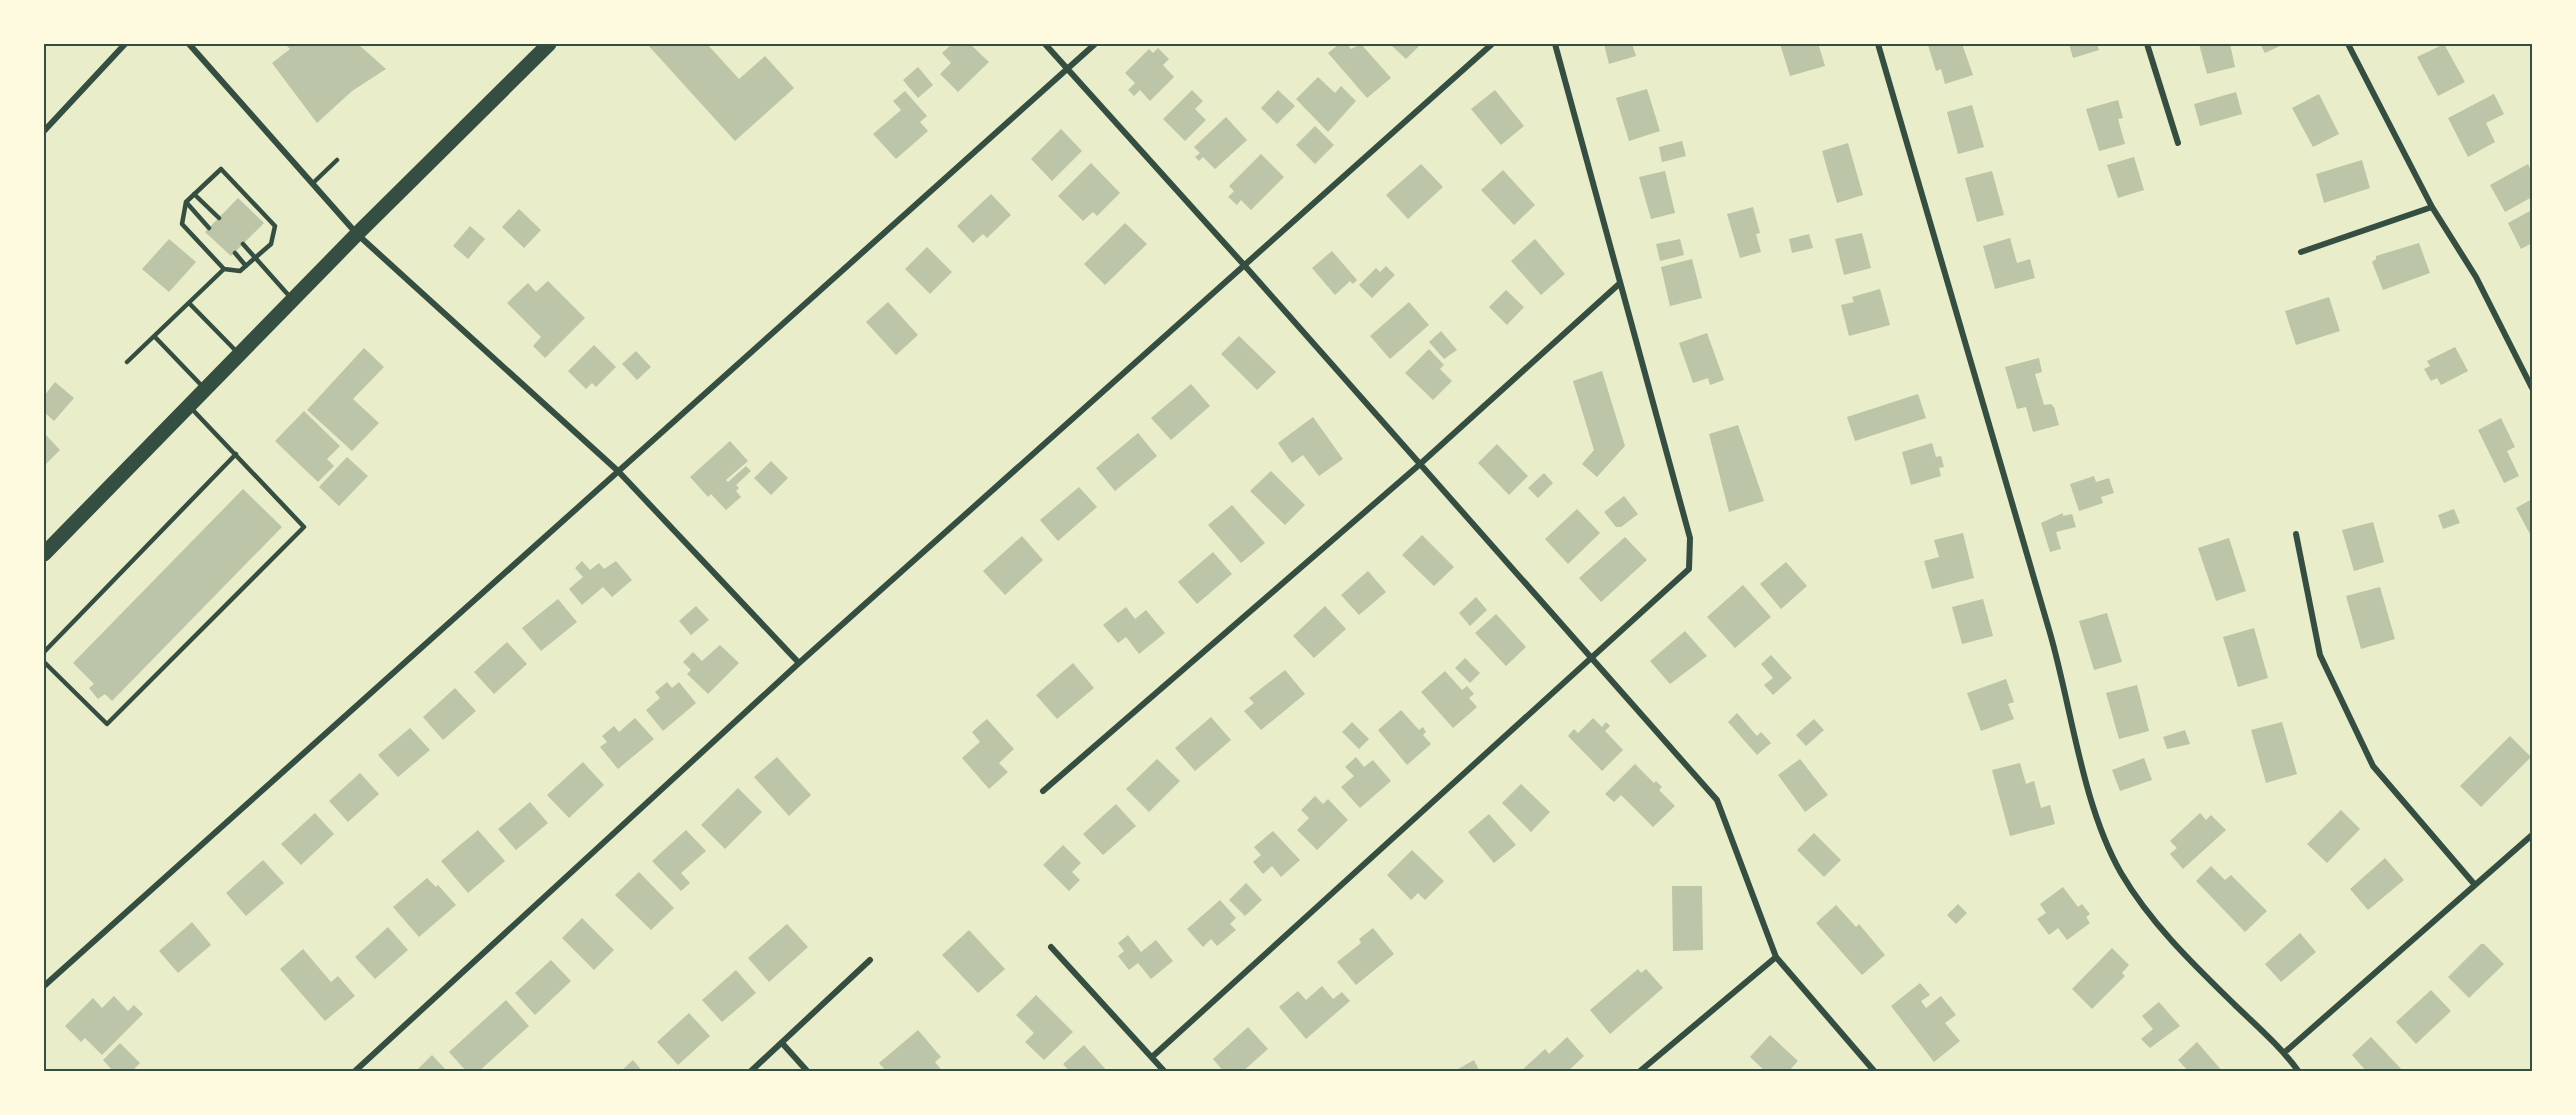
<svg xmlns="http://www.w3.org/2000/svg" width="2576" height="1115" font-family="Overpass,sans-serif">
<rect width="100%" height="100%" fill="#e9edc9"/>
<path fill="#bcc5a7" d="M285,44h76l-2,1 27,24 -34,22 -35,32 -45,-60 18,-14z
M647,44h60l32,35 26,-23 29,32 -59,53z
M952,44h18l19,18 -31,30 -18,-18 11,-11 -9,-10z
M1339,44h8l4,5 10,-5 30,34 -24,20 -39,-45z
M1390,44h31l-15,15z
M1604,44h28l4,12 -27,8z
M1780,44l39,2 6,20 -35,10z
M1933,44h29l11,31 -28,9 -4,-15 -5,2 -8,-26z
M2069,44h28l2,6 -26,8z
M2199,44h31l5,23 -28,7z
M2260,44h24l-19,9z
M2444,44l21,38 -27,14 -21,-39z
M1158,48l11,11 -6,6 11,12 -24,24 -10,-11 -6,6 -6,-6 7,-7 -10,-10 24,-24 4,4z
M918,67l15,18 -15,13 -15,-18z
M1318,77l17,16 6,-7 15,15 -28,31 -32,-33z
M1647,89l13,42 -31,10 -13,-43z
M1192,90l11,11 -8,8 11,11 -21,21 -22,-22z
M1278,90l17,16 -18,18 -16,-16z
M1495,90l29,36 -23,19 -30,-36z
M905,91l22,25 -7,6 8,9 -32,28 -23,-25 28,-24 -8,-9z
M2236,92l6,22 -42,12 -6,-22z
M2319,94l20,40 -26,13 -21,-39z
M2494,94l10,20 -18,9 9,19 -27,15 -20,-39z
M2118,100l5,18 -5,1 7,25 -26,7 -13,-42z
M1972,105l12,42 -26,7 -11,-42z
M1226,117l21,23 -32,29 -12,-12 -4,4 -4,-4 5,-4 -6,-6z
M1315,126l19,19 -19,19 -19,-19z
M1061,129l21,22 -30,30 -21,-22z
M1682,141l4,15 -24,6 -3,-15z
M1848,143l15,52 -26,8 -15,-52z
M1261,154l23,23 -33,33 -10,-10 -4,5 -9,-8 6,-6 -5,-5z
M2134,157l10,33 -26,8 -11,-33z
M2362,160l8,28 -46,15 -8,-29z
M1091,163l29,30 -23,23 -4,-4 -10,9 -25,-25z
M1421,164l22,23 -35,32 -22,-24z
M2528,164l4,8v25l-27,15 -15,-27z
M1503,170l32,35 -21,20 -33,-35z
M1665,171l10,42 -24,6 -12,-42z
M1992,171l12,44 -27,7 -12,-44z
M991,194l20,21 -24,23 -4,-4 -10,9 -16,-17z
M238,198l26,25 -33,33 -26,-24z
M1753,207l7,26 -4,1 5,18 -21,6 -13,-44z
M519,209l22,21 -17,18 -22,-21z
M2532,210v33l-11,6 -13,-26z
M1125,223l22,21 -42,41 -21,-21z
M470,226l15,13 -17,20 -15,-13z
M1862,233l9,35 -27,7 -9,-36z
M1809,234l4,14 -21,5 -3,-14z
M2010,238l7,25 13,-4 5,19 -40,11 -12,-43z
M169,239l27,23 -27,30 -27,-23z
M1535,239l30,35 -24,21 -30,-34z
M1680,239l4,16 -24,6 -4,-17z
M2419,243l11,30 -47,17 -11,-28 4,-3v-3z
M927,247l25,25 -22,22 -25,-25z
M1332,251l25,29 -4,4 -3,-3 -15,14 -23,-27z
M1692,259l10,39 -32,8 -9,-39z
M1386,266l9,9 -23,23 -13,-13 17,-17 4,4z
M548,281l37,37 -40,40 -12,-12 8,-9 -34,-34 21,-20 8,9z
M1880,289l10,36 -41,11 -8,-31 13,-3 -2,-5z
M1506,290l18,17 -17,18 -18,-18z
M2329,297l11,34 -44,14 -11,-34z
M888,302l30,33 -22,20 -30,-33z
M1409,302l20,23 -39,34 -20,-23z
M1441,331l16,19 -13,9 -15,-17z
M1707,333l17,47 -14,5 -2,-7 -15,5 -14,-40z
M1239,336l37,36 -19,18 -36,-36z
M594,345l22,22 -20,20 -4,-4 -6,6 -18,-18z
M2455,347l13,24 -27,14 -4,-7 -6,3 -7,-12 6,-3 -3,-5z
M364,348l20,19 -31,32 26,24 -27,28 -45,-41z
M1429,349l15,16 -4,4 12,12 -19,19 -28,-27z
M636,351l15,16 -14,13 -15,-16z
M2039,358l3,14 -7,2 9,31 7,-1 3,3 5,18 -26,7 -7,-25 -9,2 -12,-42z
M1602,371l23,75 -28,31 -15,-13 12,-14 -21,-69z
M55,382l19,16 -20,23 -10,-9v-16z
M1191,384l19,22 -39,34 -20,-22z
M1918,394l8,24 -71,23 -8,-24z
M304,411l36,35 -13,13 7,7 -16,16 -43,-41z
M1313,417l30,42 -24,17 -16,-21 -11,8 -14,-20z
M2501,418l14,29 -8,4 12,25 -15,7 -26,-53z
M1738,425l26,76 -35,11 -20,-78z
M44,433l16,17 -16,16z
M1138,433l19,23 -42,35 -19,-23z
M730,441l18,20 -22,19 2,2 18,-16 5,5 -15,14 3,3 -3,3 5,6 -15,13 -15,-16 -3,3 -18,-20z
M1932,443l4,14 5,-1 3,11 -5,1 2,8 -30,9 -9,-33z
M1497,444l31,32 -19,19 -31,-32z
M347,457l21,19 -29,30 -20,-19z
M771,461l17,17 -17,17 -17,-17z
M1271,471l34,34 -20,20 -35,-34z
M1544,473l9,10 -15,15 -10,-10z
M2094,476l2,6 13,-4 5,15 -13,4 2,6 -24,8 -9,-27z
M1079,487l18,20 -39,34 -18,-21z
M243,489l39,38 -170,174 -7,-7 -7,5 -9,-11 5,-4 -21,-21z
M1624,496l14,18 -17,13h-5l-12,-15z
M2532,499v36l-1,1 -15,-28z
M1232,505l33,38 -24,20 -33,-38z
M1577,509l23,24 -32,31 -23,-25z
M2454,509l6,14 -17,6 -5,-14z
M2063,513v3l9,-2 4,13 -20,5 5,17 -11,3 -9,-29z
M2373,522l11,40 -30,9 -12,-41z
M1963,533l11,45 -42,11 -8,-28 15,-4 -5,-17z
M1422,535l32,32 -20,19 -32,-31z
M1022,536l21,24 -38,35 -22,-24z
M1625,537l22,23 -46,42 -22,-24z
M2229,538l17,53 -30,10 -18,-53z
M1213,552l19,22 -35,30 -19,-22z
M582,561l8,9 9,-7 5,6 12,-8 16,19 -20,17 -9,-10 -21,18 -13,-16 14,-12 -8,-9z
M1786,562l21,24 -26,23 -21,-25z
M1368,571l18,21 -27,23 -18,-20z
M1743,585l28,32 -36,31 -28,-31z
M2380,587l15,52 -34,10 -15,-53z
M1476,597l11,13 -17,16 -11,-13z
M558,599l19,23 -36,29 -19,-23z
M1983,599l10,37 -31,8 -10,-37z
M696,606l13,14 -18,15 -12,-14z
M1325,606l21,23 -32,29 -21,-22z
M1126,607l9,12 11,-9 19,23 -26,21 -13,-17 -8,6 -15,-18z
M2107,613l15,49 -28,8 -15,-49z
M1496,614l30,33 -20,19 -31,-33z
M2254,628l14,50 -30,9 -15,-50z
M1685,631l22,25 -37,28 -20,-23z
M507,642l20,22 -33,30 -20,-22z
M720,645l19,18 -31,31 -21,-20 4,-4 -8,-8 10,-10 9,9z
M1771,655l21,23 -19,17 -9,-10 9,-7 -12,-14z
M1465,658l15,15 -10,10 -15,-15z
M1073,663l21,25 -37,31 -21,-24z
M1285,670l20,24 -44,36 -17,-19 10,-8 -5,-5z
M1445,671l17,19 5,-4 7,8 -5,4 8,9 -24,21 -32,-36z
M2006,679l8,23 -6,2 6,15 -33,12 -14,-38z
M667,682l5,6 7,-6 17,21 -33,28 -17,-21 14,-12 -5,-6z
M2137,685l12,46 -30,8 -13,-46z
M455,688l21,23 -33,29 -20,-23z
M1401,710l18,20 4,-3 3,5 -3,3 8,9 -24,21 -29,-35z
M1737,713l20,23 4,-4 10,11 -14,12 -29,-33z
M1211,717l20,23 -36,31 -20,-23z
M635,718l19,21 -36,30 -18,-22 7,-5 -5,-6 12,-10 5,6z
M1593,718l9,9 4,-5 4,4 -5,5 18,19 -21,21 -34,-35 6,-7 4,4z
M987,719l27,30 -15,14 9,9 -19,17 -27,-31 18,-16 -8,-10z
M1814,719l10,11 -18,16 -10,-11z
M1352,722l17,17 -10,10 -17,-17z
M2282,722l15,52 -31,9 -15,-53z
M410,728l20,22 -32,27 -20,-22z
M2185,730l5,14 -23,5 -4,-12z
M2510,736l21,21 -50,50 -21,-21z
M777,757l34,38 -22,21 -35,-39z
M1356,757l8,10 9,-7 18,21 -31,27 -19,-21 13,-11 -9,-9z
M2144,758l8,22 -32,11 -8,-21z
M1157,759l23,22 -31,31 -23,-23z
M1800,759l28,36 -23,17 -27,-37z
M583,762l21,23 -35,33 -22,-23z
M2020,763l6,21 8,-3 7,27 9,-3 5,19 -45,12 -18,-66z
M1635,764l19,19 2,-2 6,6 -3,3 16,16 -22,21 -32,-32 -7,7 -9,-8z
M360,773l19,21 -31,28 -19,-21z
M1521,784l29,28 -19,20 -29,-29z
M738,788l24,24 -37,37 -24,-24z
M1315,796l8,8 5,-5 20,21 -31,30 -20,-20 12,-12 -8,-8z
M530,802l18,21 -32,27 -18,-21z
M1116,804l20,22 -33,29 -20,-21z
M2341,810l19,19 -33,34 -20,-19z
M315,813l19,21 -33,31 -20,-21z
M2200,813l6,7 5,-5 15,15 -43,39 -13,-15 7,-6 -7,-7z
M1489,814l27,31 -22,18 -26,-31z
M478,830l27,31 -37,32 -27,-32z
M686,830l20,21 -25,22 9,10 -9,8 -29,-30z
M1273,831l27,29 -19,17 -9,-11 -9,8 -10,-12 8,-7 -7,-8z
M1814,833l27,27 -17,17 -27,-27z
M1063,845l18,18 -9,9 8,8 -11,11 -26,-26z
M1412,850l32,31 -19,19 -7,-7 -7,7 -24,-25z
M2385,858l19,22 -36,30 -18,-21z
M263,860l21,23 -38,33 -20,-23z
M2211,866l14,14 6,-5 36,36 -22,21 -49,-51z
M639,872l35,36 -23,22 -36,-35z
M427,878l9,9 2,-2 18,20 -37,32 -26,-30z
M1246,883l16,17 -17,16 -16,-16z
M1672,886h30l1,64 -30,1z
M2063,887l15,20 4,-3 8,10 -4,3 4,6 -23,17 -9,-12 -9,7 -12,-16 9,-6 -6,-9z
M1220,900l16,18 -6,6 6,6 -19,16 -6,-7 -8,8 -16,-18z
M1958,904l9,9 -11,11 -9,-9z
M1836,905l20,22 3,-3 26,31 -23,20 -46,-52z
M582,918l32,32 -20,20 -32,-32z
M192,922l19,23 -33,28 -19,-22z
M787,924l21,23 -39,35 -21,-24z
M388,927l20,23 -33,29 -20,-22z
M1373,928l21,26 -38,31 -19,-23 24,-19 -2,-4z
M969,930l36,39 -27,24 -36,-38z
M2300,933l16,19 -35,30 -16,-18z
M1128,935l13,17 15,-12 17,21 -22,18 -13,-16 -9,7 -11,-14 6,-5 -6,-8z
M2481,944h3l20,20 -35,34 -21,-21z
M2112,948l17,17 -7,8 3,3 -33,33 -20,-20z
M303,949l28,33 7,-6 17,20 -30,25 -45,-52z
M551,960l20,21 -36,34 -20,-22z
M1638,969l3,4 5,-4 17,19 -53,46 -20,-24z
M736,970l20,23 -34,29 -20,-22z
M1920,983l10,12 -9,6 5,7 15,-12 15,19 -11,8 15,18 -26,21 -43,-56z
M1322,986l11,13 9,-7 8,9 -44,38 -27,-32 19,-16 8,9z
M2431,990l20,21 -35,33 -20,-22z
M1036,995l37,37 -29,28 -19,-18 9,-9 -18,-18z
M114,996l14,15 6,-6 9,9 -41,41 -17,-17 -4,4 -16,-16 28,-28 9,10z
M506,1000l23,26 -51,46h-11l-18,-20z
M2159,1002l21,24 -30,22 -9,-9 12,-10 -11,-13z
M689,1013l21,23 -32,29 -21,-23z
M1248,1027l20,22 -26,23h-18l-11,-13z
M918,1030l23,27 -6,5 8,10h-56l-8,-9z
M1770,1035l28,26 -10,11h-22l-16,-15z
M1567,1037l17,19 -17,16h-47l25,-23 4,5z
M2371,1037l33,35h-37l-15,-17z
M2197,1042l26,30h-34l-11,-12z
M120,1043l20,20 -9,9h-17l-11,-12z
M1084,1045l24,27h-38l-7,-8z
M432,1055l16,17h-33z
M633,1060l10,12h-23z
M1474,1060l6,12h-27z"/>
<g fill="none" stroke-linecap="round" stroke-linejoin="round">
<path stroke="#344e41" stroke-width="4.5" d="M221,169l54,57 -4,18 -31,27 -16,-2 -42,-45 4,-22z
M313,183l24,-23
M194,194l25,24
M186,202l23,26
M243,244l48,54
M235,253l11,13
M189,303l48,49
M155,337l48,50
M127,362l97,-93
M44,652l192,-198
M44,662l63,62 197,-197 -113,-119"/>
<path stroke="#344e41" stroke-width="6" d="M189,44l168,190 261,237 181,192
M1045,44l200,222 472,534 59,157 99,115
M1878,44c57,196 115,393 172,589 22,77 32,171 71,240 30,51 73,92 115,133 22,21 45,41 63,66
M2147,44l31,99
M2348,44l84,163 44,70 56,111
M44,131l81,-87
M2301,252l131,-45
M2296,534l24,121 53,111 102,119
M1043,791l376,-326 200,-181
M1051,947l114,125
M44,986l1051,-942
M782,1043l26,29
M2285,1052l247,-217
M1152,1057l537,-488 1,-31 -135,-494
M354,1072l445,-409 693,-619
M750,1072l120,-112
M1639,1072l137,-115"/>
<path stroke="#344e41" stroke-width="15" d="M44,554l313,-320 192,-190"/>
</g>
<rect width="2576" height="1115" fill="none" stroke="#fefae0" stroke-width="90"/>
<rect x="45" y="45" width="2486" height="1025" fill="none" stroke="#344e41" stroke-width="2"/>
</svg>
